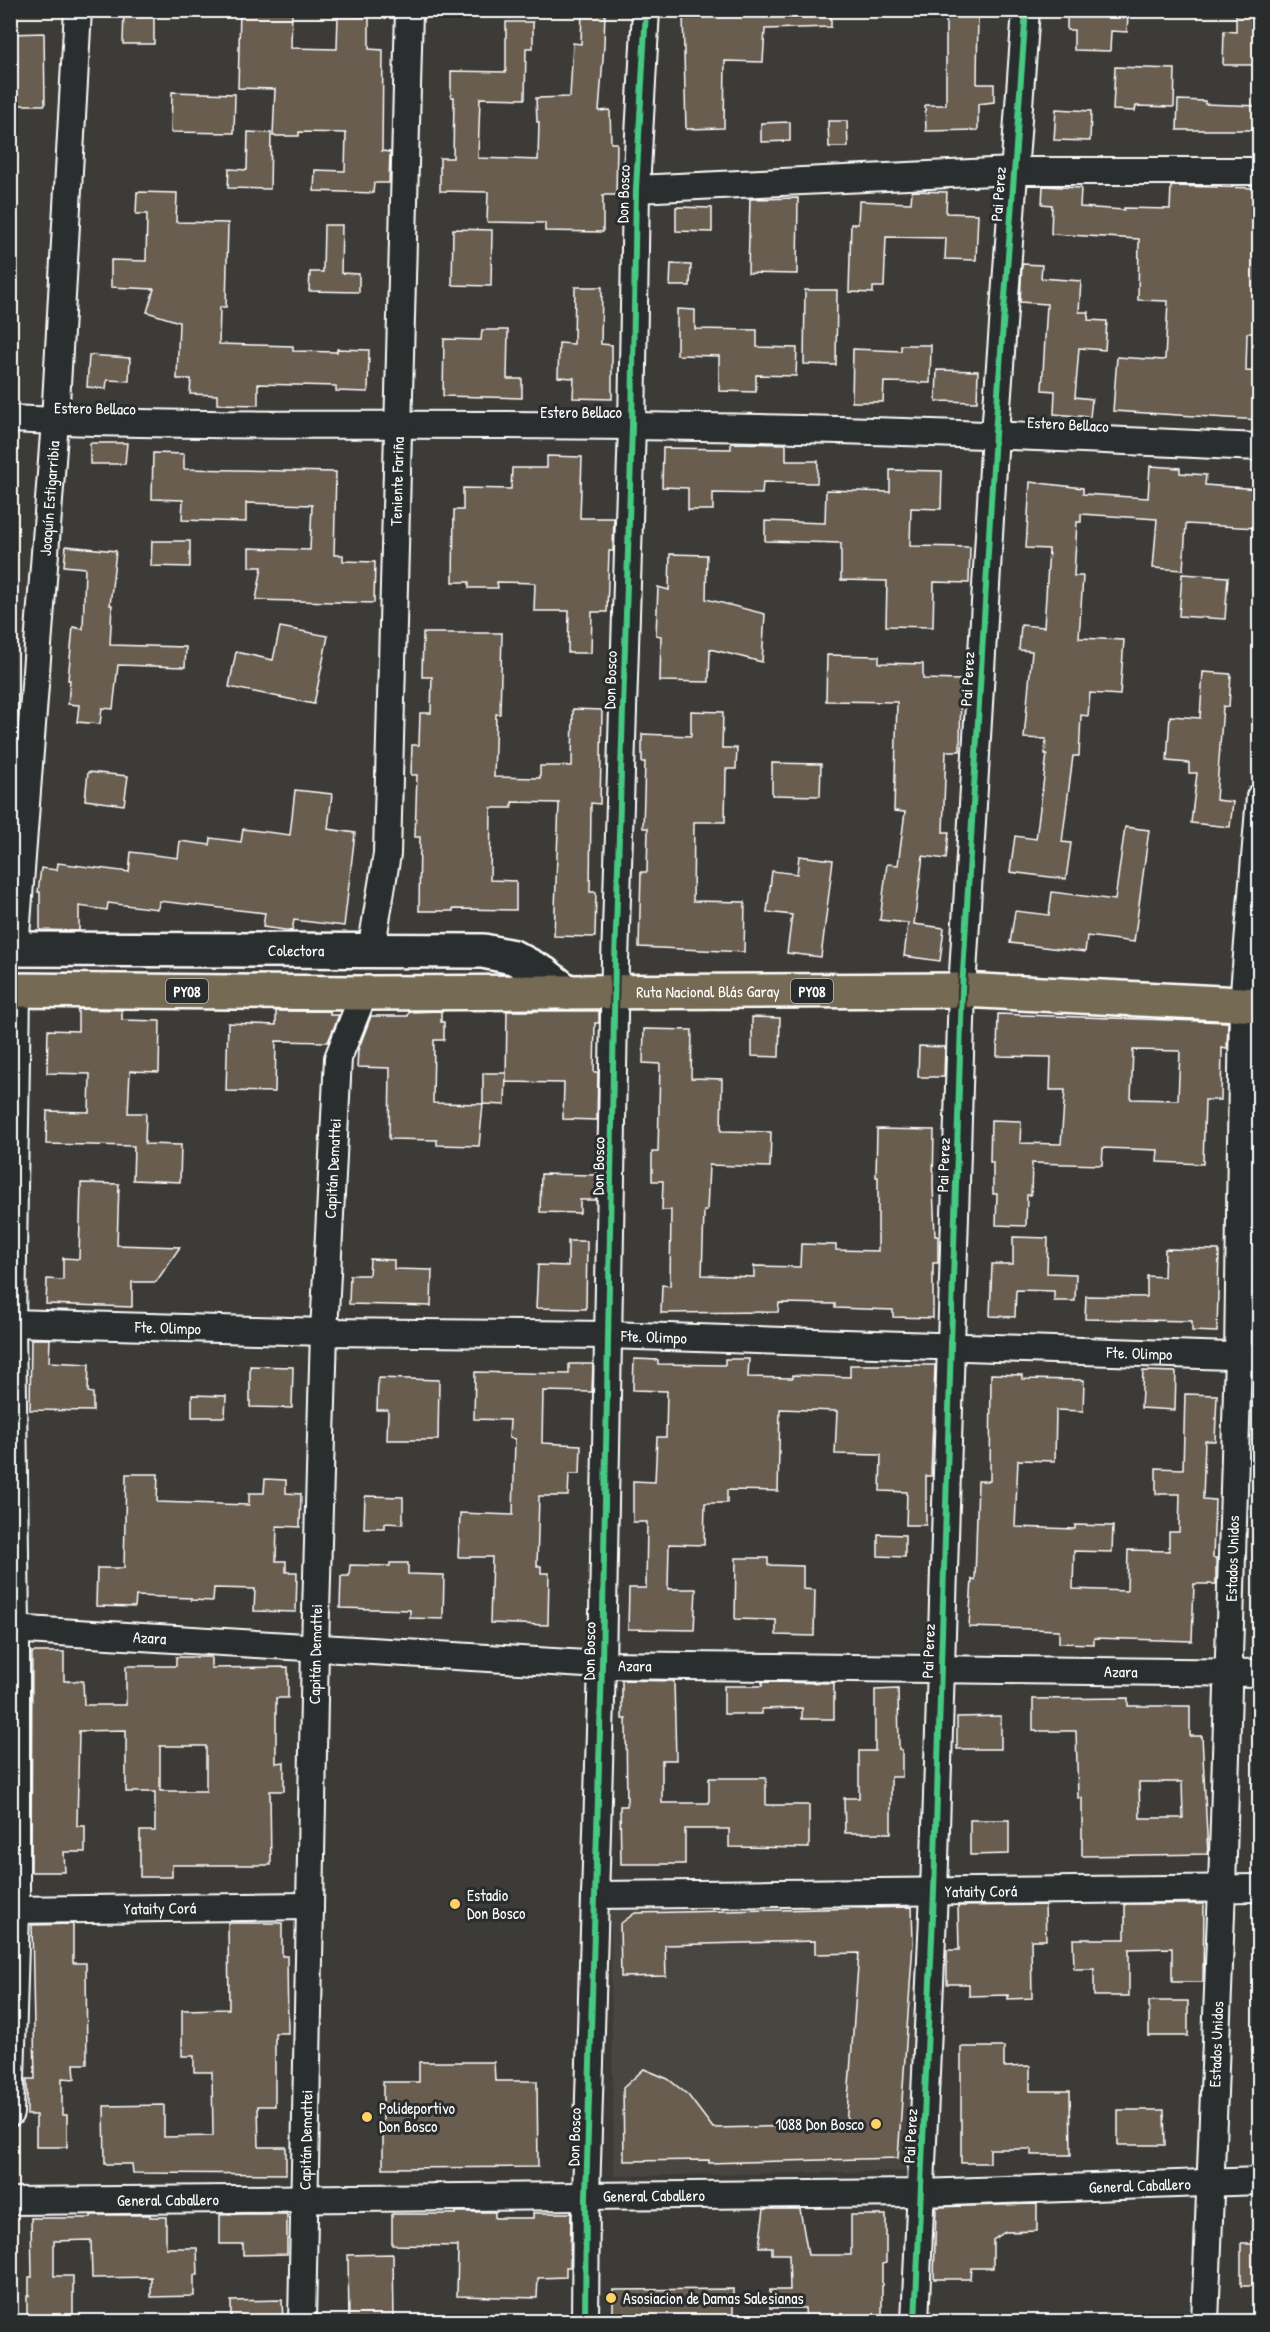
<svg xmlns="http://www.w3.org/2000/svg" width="1270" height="2332" font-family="'Patrick Hand',sans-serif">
<rect width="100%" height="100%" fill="#3d3b38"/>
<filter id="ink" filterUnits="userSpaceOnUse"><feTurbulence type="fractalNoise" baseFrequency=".0167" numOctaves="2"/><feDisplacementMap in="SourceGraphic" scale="12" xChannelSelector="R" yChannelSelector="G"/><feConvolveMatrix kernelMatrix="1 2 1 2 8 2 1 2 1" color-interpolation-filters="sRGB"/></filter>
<g filter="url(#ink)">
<path fill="#4a453f" d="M912,1897l4,274 -302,5 -4,-274z"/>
<path fill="#685d4f" stroke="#fff" stroke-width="1.5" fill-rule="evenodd" d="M124,10h30v34h-31z
M240,10h52l-1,38 46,1 1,-33 31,1v32l14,1 -1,101 8,1 -1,31h-15l-1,10 -59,-2 1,-21 30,1 1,-38 -47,-1v4h-26l2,-47 -37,-1z
M582,10h23l-1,35 -5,66 11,-1 1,33h6l-1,52h-13v37l-58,-1v-8l-58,-1 1,-30 -48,-1v-33h13l1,-61h-3v-26l55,1v-50h27v26h-7l-1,51 -45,-1 -2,60 60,2 1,-38h-2l-1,-24 34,-1 3,-54 8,1z
M736,10h95v17l-66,2 -2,33 -38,-1 -1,67 -38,1 -3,-114 53,1z
M953,10h25l-1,74h17v18l-16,2v26l-52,1 -1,-26h21v-92h7z
M1075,10h31v4l22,1 -1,17 -16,-1 -1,20 -36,-1v-20h-7v-17h8z
M1236,10h24v55h-37l1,-34 12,1z
M44,33l1,72h-35v-71z
M1115,67l60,2 -1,38 -38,-1 -1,5 -22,-1z
M172,92l63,2 -1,39 -63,-1z
M1178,100l27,1v3l55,2v24h-83z
M1056,109l35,2 -1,30 -36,-1z
M828,121h19l1,26h-19z
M790,122v19l-29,1v-19z
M248,132l23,1 -1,56 -42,-1 1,-19 18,1z
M1043,186l38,2 -1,19 44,3v-2l46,1 1,-23 89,2v51l-5,67 5,1v26h-13l-1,38 14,1v48l-147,-9 4,-54 46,3 2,-1 3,-58 -30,-1 1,-61 -88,-5 1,-29 -10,-1z
M912,191l35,1 -1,21 32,1 -2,46 -31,-1 1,-21 -60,-1 -2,50h-11v6l-24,-1 2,-68h7l1,-23 52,2z
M137,192l40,1 -1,29 52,1 -2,84h-6l-1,37 74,2v5l44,1v-3l32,1 -1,42 -32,-1v-5l-78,-2v21l-41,-1v-9l-27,-1 1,-15h-14l2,-57 -32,-10 7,-23 -43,-2v-27l35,1 1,-47h-11z
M798,198l-1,76 -49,-1 2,-74z
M676,207l36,1v24l-36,-1z
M324,225h18l-1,48 18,1v18l-50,-1 1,-19h13z
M453,229l39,1 -1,56 -39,-1z
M671,264l20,1 -1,21h-20z
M1022,264l20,1 -1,13 40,3 -2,31h10l-1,8 19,1 -2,29 -26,-2 -4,49 17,2 -2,18 -36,-3 1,-23 -13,-1 5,-86 -27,-2z
M575,287h27l-1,57 11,1v54l-39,-1 1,-20 -16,-1 1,-34 15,1z
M805,290h32l-1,75 -32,-1z
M677,309l18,1v19l62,1v17l40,1 -1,28 -40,-1v17l-37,-1v-35l-42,-1z
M482,330h26l-1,49h15v19l-79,-2 1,-57 37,1z
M901,345h30l-1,38 -46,-1 -1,20h-31l1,-53 48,2z
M89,355l41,3 -1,23 -22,-1 -1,9 -19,-2z
M937,370l41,1 -1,31 -41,-1z
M90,443h37l-2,21h-35z
M731,443l55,1v17h32l-1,22 -54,-1 -1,12 -49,-1v17h-25v-22l-26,-1 1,-39 68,1z
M153,453l31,1v15l152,3 -2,83h9v6l32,1 -1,41 -118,-3 6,-33h-13v-19l61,2 2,-45 -66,-2v19l-64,-2 1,-20 -31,-1z
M547,456l35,1 -2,61h34l-1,33h-4l-2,61h-15l-1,41h-23l1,-42h-35l1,-28 -38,-1 1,6h-29v-6h-16l1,-72h9v-22l48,1 1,-21h35z
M1150,466l30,2v5l26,2 -1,10 54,4 -2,39 -71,-4 -3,46 -30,-2 4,-49 -76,-5v8h-4l-3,54h9l-4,62 45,2 -4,55 -30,-2 -2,23 -7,-1 -2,41h-6l-11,86 9,1 -5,36 -56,-7 5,-36 21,3 11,-85h-2l1,-15 -22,-1 8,-87 -13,-1 2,-25 23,2 5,-78 -23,-1 4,-66 53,6v6l65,4z
M890,470l52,1 -1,38 -30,-1 -1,38 60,1 -1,36 -35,-1 -1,45 -47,-1 1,-45 -46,-1v-37l-76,-2v-20l60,2 1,-33 64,2z
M152,541h38v26l-39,-1z
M66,546l50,5 -6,54h2l-2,40 76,2 -1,20 -67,-2 -5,44 -11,-1 -2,16 -23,-2 2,-17 -11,-1 2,-24h-2l5,-53 10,2 2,-61 -21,-2z
M670,554l37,1 -1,44 59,15 -3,48 -52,-13 -1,33 -49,-1 1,-45 -5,-1 2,-48 11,3z
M1182,574l46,3 -3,42 -46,-3z
M280,627l48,9 -14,68 -85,-17 7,-35 37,8z
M423,633h79l-2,81h-4l-2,63 46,1v-12h32l1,-57 29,1 -2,94 -9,-1 -1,89h6l-1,45 -41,-1 5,-133 -47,-1v6h-21l-1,72 26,1v29l-63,-1v2h-34l1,-74h-5l2,-62h-6l1,-30h7l1,-32h11l1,-36h-10z
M827,655l52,1v7l44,1v15l38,1 -1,71h-14l-3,81h6l-3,27 -23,-3 -9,68 30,4 -4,33 -36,-5 4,-33 -28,-3 7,-56 11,1 7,-53 -11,-1 3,-109 -71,-1z
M1203,672l28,2 -2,33 -6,-1 -7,94 17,2 -3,25 -39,-4 6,-50h-8v-10l-22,-2 3,-45 30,2z
M691,711l32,1 -1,36h15l-1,21h-10l-1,53h-31l-1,79 52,1 -1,50 -105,-5 2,-75h6l1,-44h-5l2,-66h-3v-28l49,2z
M772,763l49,1 -1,32 -48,-1z
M88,772l40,4 -4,29 -39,-5z
M295,790l37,4 -4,35 27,4 -11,93 -50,-6 -2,11 -29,-4 2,-14 -106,-12 -1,8 -50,-6 -1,7 -28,-4v25l-39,-1v-38h-2l3,-24 16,2 1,-7 71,9 2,-20 47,6 2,-17 30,4 1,-7 30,4 2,-13 47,6z
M1125,827l24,3 -15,112 -47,-6 -2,16 -75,-9 5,-32 34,4 3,-23 63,8z
M799,856l34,4 -12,97 -34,-4 5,-38 -25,-3 5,-41 25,3z
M78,1009l44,1v10l38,1 -1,51 -29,-1 -2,42h18l-1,31 36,1 -1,37 -47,-2 1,-34 -88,-2 1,-33 42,1 1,-38 -43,-1 1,-43 30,1z
M276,1011h54v4h9l-11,27 -52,-1 -1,51 -49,-1 2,-68 48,2z
M441,1011v11h3v18h-10l-1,63 50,1 -4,42 -42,-1v-5l-48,-1 1,-71 -33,-1 1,-17 13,-34h37l1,-4z
M507,1011h92v12h-4l-1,49h4l-1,48 -34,-1 1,-36 -58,-1z
M998,1014l230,8 -1,27 -5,-1 -1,52h-16l-2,64 -46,-2 1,-12 -55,-2 -1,17 -70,-2 -1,32h-4l-1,31 -30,-1 1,-31h-4v-32h-3l1,-42 30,1 -1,22 41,1 4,-54h-15l1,-33 -54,-1zM1133,1050l47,1 -2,49 -47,-1z
M752,1017l28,1 -1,39 -27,-1z
M644,1029l48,1 -1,48 31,1 -1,52 50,1 -1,35 -61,-2 -2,46h-3l-2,64 52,2v-11l46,1 1,-23 35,1v5l42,1v-74h-2l1,-48 57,1 -1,56 2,50h3v27h-5v55l-40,-1v-7l-58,-2v-4l-56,-1 -1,9 -117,1 1,-28 8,1 1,-76h-9l1,-29h-11v-29h6l2,-88 -17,-1z
M919,1046l26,1 -1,30h-26z
M483,1073h23l-1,32 -22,-1z
M541,1174l55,1v25h-16v13l-40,-1z
M81,1183l38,1 -2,61 63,2 -24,35h-24v25l-86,-3 1,-25 16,1v-22l16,1z
M1013,1237l35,1 -1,35 29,1 -1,27h-21v-10l-38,-1 -1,27 -25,-1 2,-52h21z
M568,1241h19l-1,68 -50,-1 2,-43 30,1z
M1165,1249l54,1 -2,82 -25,-1v-10l-107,-2 1,-23 61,1v-21l17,1z
M370,1259l24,1v9l38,1 -1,36 -82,-2 1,-29h19z
M31,1339h19l-1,23 40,2 -1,28 5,1v18l-63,-1z
M634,1359l24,1v4l67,1v-6h24l-1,18 45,1v-3l57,2v-12h85l-4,111h-5v49h-20l1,-33 -27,-1 1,-36 -46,-1 2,-43 -57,-2 -2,82 -51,-1v13h-22l-1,42 -35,-1 -1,45h28l-2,41 -66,-1 1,-41h17l1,-66h-14v-41l22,1 2,-45h9l1,-46 -34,-1z
M569,1364h24l-1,28 -49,-1 -1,52 39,2 -1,29h-11l-1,22h-29l-2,70h4v7h8l-1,52 -58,-2 2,-66h-34l2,-44 53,2 2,-76 -6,-1 1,-18 -36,-1 1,-47 94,2z
M250,1366l43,1 -1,41 -42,-1z
M1143,1371l33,1 -1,38 -34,-2z
M991,1374l31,1v4l62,1 -1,31 -27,-1 -1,51 -37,-1 -3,67 60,2v-4l38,1 -1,26 -38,-1 -1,38 54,2 1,-41 41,1v-19h10l1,-38h-24v-26l27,1 2,-75 32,1 -2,46h-10l-2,58 12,1 -2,58h3v26h-22l-2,57 -98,-3v6l-35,-1v-13l-90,-3 3,-48 3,1 3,-99h12z
M378,1378l61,2 -1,60h-51l1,-30h-11z
M192,1395l34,1 -1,21h-33z
M126,1474h32l-1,28 92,3v-12h15l1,-14 21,1v13l15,1 -1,33 -23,-1 -1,35h10v11h11l-1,40 -42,-1 1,-22 -41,-1 -1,13 -22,-1v-2l-55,-2 -1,11 -39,-1 1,-38h27z
M365,1496l38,1v27l-18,-1v5h-21z
M878,1534l27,1v22l-27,-1z
M736,1558h32v7l35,1v23l12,1 -1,46 -38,-1v-15l-41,-1z
M390,1563h18v11l36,1 -1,44 -33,-1v-8l-70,-2 1,-32h8l1,-11 40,1z
M32,1652h32v29h19l1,24h42v-39h50v-9h35v11l77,-1v31h-12v65l8,-1v29h-14l1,74h-99v12h-32v-46h15v-39h-29v-62l-47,1 -2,95h8v26h-21l1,20h-34zM160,1746h46v45h-46z
M622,1680l52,1 2,79h-14v43h47v-25h57v27h43v43l-80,-1v-18h-44v35h-64l-1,-58h7l-1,-87h-4z
M762,1682l72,1v36h-32v-11l-40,1v5h-38v-28h38z
M898,1689l1,61h3v27h-11v56h-46l-1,-35h15v-47h16v-61z
M1128,1698v8h62v30h12l6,118 -126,2v-58h-4l-2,-67h-43v-32zM1139,1782h43l1,36h-43z
M1001,1716v33h-44v-32z
M970,1820h39v34l-39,1z
M1125,1904h79l-1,78h-31v-34l-43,1v47h-35v-27h-20l-1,-30h52z
M1045,1905l1,35h-15l1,58 -24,1v-4l-39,1v-12h-22v-34h12l-1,-44z
M912,1907l1,36 -15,215 -189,5v-3l-85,1 -1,-73 21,-19 24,10 20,16 25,33 133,-3 13,-172 -44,1v-13l-150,4 1,31 -45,1 -1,-53 15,-11z
M228,1923h54v33h5l1,77h-13v73h-17l1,41h27v27l-153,-1 -1,-9h-27l-1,-58 60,-1v32l49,-1 -1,-64h-18v-16h-12v-46l47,-1z
M73,1924v39h13l1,101h-13l1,15 -13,-1v37h5v32h-31v-32h-9v-36h8l-3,-154z
M1149,2001h39v35h-39z
M961,2047h43v20l26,-1v25h40l1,64h-40v-6h-41v14h-29z
M419,2062h75l1,19h42l1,86 -155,1v-86h36z
M1118,2110h46l1,35h-47z
M1037,2204v27l-32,1 -12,8v28h-22l-1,11h-36l2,-72z
M764,2209h36l8,46h43v-40h35v48l-4,1v58h-76l-1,-14h-35v-18h20l-1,-36h-17v-7h-13z
M456,2212h39v6h38v-5h38l-1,54h-4v10l-28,1 -1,20 -80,-2 1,-50 -66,-1v-31h64z
M243,2214h44v40l-44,1v-11h-23v-29z
M91,2215h59v2h16v31h31l1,27h-4v21l-43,1v-20l-59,1 -1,-38 -37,1v35h19v46h-46v-26h2v-19h3l-1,-59h60z
M1241,2244h19v42h-19z
M393,2254l1,68h-45l-1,-67z
M733,2289v33h-120v-32z
M282,2300l1,22h-52v-21z"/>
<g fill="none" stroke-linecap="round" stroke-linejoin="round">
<defs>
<g id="street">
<path d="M636,189l377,-18h247"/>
<path d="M10,419c207,9 415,4 622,7 209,2 418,11 628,21"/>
<path id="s1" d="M15,949l40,-528 23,-411"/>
<path id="s2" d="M371,951l16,-97 22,-844"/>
<path id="s3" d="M10,1323l314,9 284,3 652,22"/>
<path id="s4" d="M10,1629l592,36 658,8"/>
<path id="s5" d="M595,1895l665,-7"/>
<path id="s6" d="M10,1910l300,-4"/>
<path d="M10,2113l6,-203v-281l-4,-306 5,-333"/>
<path id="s7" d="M10,2201l911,-8 339,-12"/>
<path id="s8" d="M302,2322l13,-675 9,-315 14,-274 26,-65"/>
<path d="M585,2322l1,-126 16,-531 13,-704 17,-535 4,-237 10,-179"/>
<path d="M915,2322l19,-430 28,-902 33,-556 31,-424"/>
<path id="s9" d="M1205,2322l17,-434 16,-531 5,-353 17,-207"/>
</g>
<g id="secondary">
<path id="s10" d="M10,949l473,2 30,6 30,16 24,19"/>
</g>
<g id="highway">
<path id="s11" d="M10,990l354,3 598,-3 298,15"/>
</g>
</defs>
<use href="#street" stroke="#fff" stroke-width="30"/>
<use href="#secondary" stroke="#fff" stroke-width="38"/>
<use href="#highway" stroke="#fff" stroke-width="38"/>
<use href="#street" stroke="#2a2d2e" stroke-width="26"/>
<use href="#secondary" stroke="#2a2d2e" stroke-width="33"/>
<use href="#highway" stroke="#756b52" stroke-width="33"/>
<defs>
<path id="cycleway" d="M585,2322l1,-126 16,-531 13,-704 17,-535 4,-237 10,-179
M915,2322l19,-430 28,-902 33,-556 31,-424"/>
</defs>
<use href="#cycleway" stroke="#2a2d2e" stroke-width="10"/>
<use href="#cycleway" stroke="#46c982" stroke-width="6"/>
</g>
</g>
<g fill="#ffd166" stroke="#2a2d2e" stroke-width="2">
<circle cx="455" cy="1904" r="6"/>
<circle cx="367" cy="2117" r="6"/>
<circle cx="876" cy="2124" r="6"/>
<circle cx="611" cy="2298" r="6"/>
</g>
<g text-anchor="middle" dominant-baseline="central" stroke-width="6" stroke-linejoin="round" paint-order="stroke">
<g fill="#2a2d2e" stroke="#bfc0c0" stroke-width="1.5">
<rect x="166" y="979" width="42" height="24" rx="4.5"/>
<rect x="791" y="979" width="42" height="24" rx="4.5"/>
</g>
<g font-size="15" font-weight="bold" fill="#fff">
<text x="187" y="991">PY08</text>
<text x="812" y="991">PY08</text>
</g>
<g font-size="16" fill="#fff" stroke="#2a2d2e">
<text transform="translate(623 194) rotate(-88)">Don Bosco</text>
<text transform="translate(998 194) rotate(-86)">Pai Perez</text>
<text transform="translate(95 408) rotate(1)">Estero Bellaco</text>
<text x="581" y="412">Estero Bellaco</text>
<text transform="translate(1068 424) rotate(3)">Estero Bellaco</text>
<text stroke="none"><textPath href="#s2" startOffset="471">Teniente Fariña</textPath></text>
<text stroke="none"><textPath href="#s1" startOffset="452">Joaquín Estigarribia</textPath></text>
<text transform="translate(967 679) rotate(-87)">Pai Perez</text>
<text transform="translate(610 680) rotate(-88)">Don Bosco</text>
<text stroke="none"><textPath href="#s10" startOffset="286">Colectora</textPath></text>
<text stroke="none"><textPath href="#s11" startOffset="698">Ruta Nacional Blás Garay</textPath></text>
<text transform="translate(943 1165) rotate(-88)">Pai Perez</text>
<text transform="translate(598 1166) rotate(-89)">Don Bosco</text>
<text stroke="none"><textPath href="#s8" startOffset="1154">Capitán Demattei</textPath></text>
<text stroke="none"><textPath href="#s3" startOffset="158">Fte. Olimpo</textPath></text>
<text stroke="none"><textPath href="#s3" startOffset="644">Fte. Olimpo</textPath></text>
<text stroke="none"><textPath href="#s3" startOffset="1130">Fte. Olimpo</textPath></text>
<text stroke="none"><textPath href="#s9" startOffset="764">Estados Unidos</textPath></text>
<text stroke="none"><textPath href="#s4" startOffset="140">Azara</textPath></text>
<text transform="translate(589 1651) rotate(-89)">Don Bosco</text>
<text transform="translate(928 1651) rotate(-88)">Pai Perez</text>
<text stroke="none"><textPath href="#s8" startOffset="668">Capitán Demattei</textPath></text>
<text stroke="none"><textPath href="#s4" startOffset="626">Azara</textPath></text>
<text stroke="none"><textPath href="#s4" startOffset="1112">Azara</textPath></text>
<text stroke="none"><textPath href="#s5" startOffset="386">Yataity Corá</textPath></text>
<text stroke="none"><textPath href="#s6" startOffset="150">Yataity Corá</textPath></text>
<text stroke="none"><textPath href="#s9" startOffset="278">Estados Unidos</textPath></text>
<text transform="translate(910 2136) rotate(-87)">Pai Perez</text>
<text transform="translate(574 2137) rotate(-88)">Don Bosco</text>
<text stroke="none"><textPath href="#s8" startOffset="182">Capitán Demattei</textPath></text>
<text stroke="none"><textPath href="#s7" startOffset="1130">General Caballero</textPath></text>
<text stroke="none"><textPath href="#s7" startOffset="644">General Caballero</textPath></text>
<text stroke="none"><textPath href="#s7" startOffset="158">General Caballero</textPath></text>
</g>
<g font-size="16" fill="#fff" stroke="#2a2d2e" text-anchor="start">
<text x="467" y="1895">Estadio<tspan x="467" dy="18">Don Bosco</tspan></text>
<text x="379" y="2108">Polideportivo<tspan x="379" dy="18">Don Bosco</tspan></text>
<text x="864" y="2124" text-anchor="end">1088 Don Bosco</text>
<text x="623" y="2298">Asosiacion de Damas Salesianas</text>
</g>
</g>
<rect width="1270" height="2332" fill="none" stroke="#2a2d2e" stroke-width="36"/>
<rect x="18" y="18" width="1234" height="2296" fill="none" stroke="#fff" stroke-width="2" filter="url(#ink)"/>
</svg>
